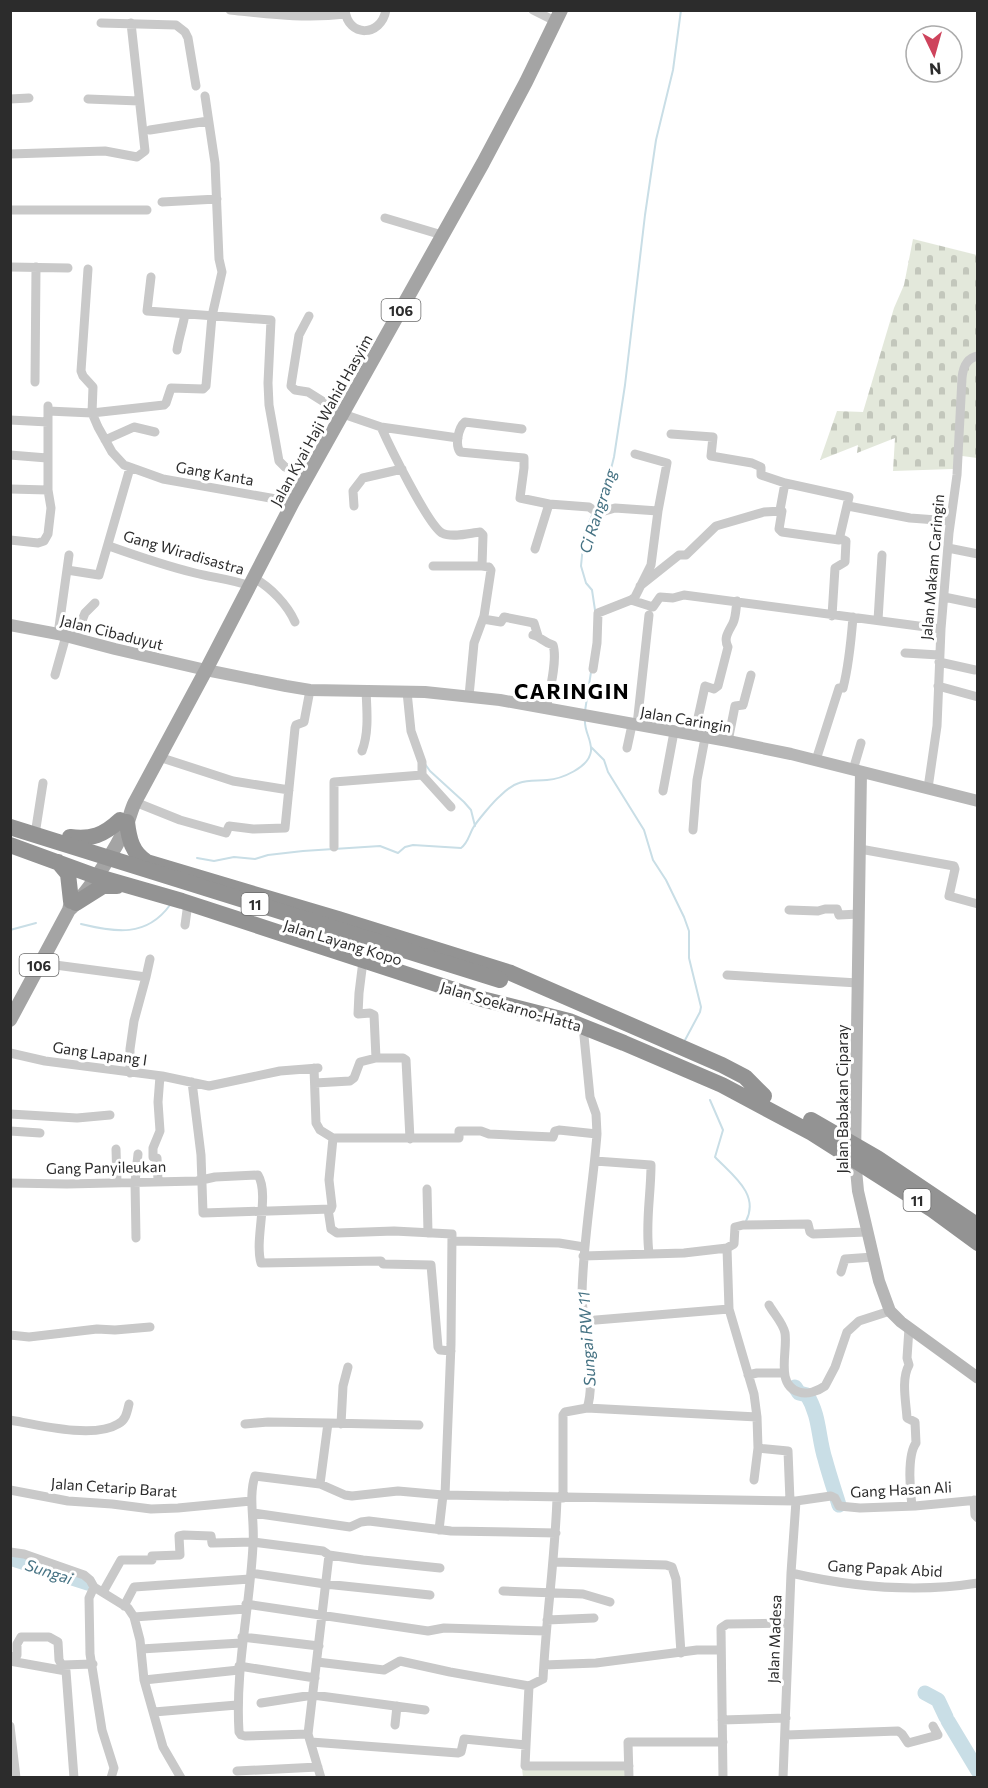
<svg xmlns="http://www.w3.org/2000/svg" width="988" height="1788" font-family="Commissioner,sans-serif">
<defs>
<pattern id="cemetery-stones" width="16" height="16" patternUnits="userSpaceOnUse" patternTransform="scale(1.5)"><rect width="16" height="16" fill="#e3e8db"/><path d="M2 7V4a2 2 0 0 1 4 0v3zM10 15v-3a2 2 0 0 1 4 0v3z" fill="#c3c7bc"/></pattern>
</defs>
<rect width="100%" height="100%" fill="#fff"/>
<path fill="url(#cemetery-stones)" d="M913,239l64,16v203l-22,-3 -2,14 -60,2 2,-33 -38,15 1,-8 -38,15 17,-49 26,1 31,-104 10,-23z"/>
<path fill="#e3e8db" d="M629,1768v9h-106l-1,-8z"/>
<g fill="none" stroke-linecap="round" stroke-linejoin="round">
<path stroke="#c9dee6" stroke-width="2" d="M595,508l10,-15 9,-36 11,-72 20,-170 11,-75 17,-70 8,-60
M593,513l-9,22 -3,31 5,17 6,7 3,20
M585,711l6,-39
M591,747l13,13 4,12 36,58 9,30 13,20 18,37 5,14v27l12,49 -1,5 -16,30
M425,764l5,7 34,31 7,8 4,16
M197,858l17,3 20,-4 21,2 13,-4 35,-4 77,-5 18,7 7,-6 8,-2 48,3c7,-5 8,-13 12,-20 4,-7 21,-27 27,-32 5,-5 12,-11 19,-13 9,-3 18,-2 28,-3 14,-1 42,-12 44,-29 1,-11 -7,-20 -6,-31
M81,924c34,8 65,14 89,-19
M10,930l26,-7
M710,1100l13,30 -8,27c17,18 45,37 31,64"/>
<path stroke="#c9dee6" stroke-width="15" d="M795,1387l4,6 8,2c13,21 11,42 18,64 4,15 9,30 14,46
M10,1558l78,25
M925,1693l13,7 8,17
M948,1721l30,50"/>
<path stroke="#c9c9c9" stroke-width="9" d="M230,10c39,4 76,9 115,4
M345,10c3,28 36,27 41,0
M533,10l22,11
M101,23l75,2 9,7 3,6 8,48
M10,99l19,-1
M88,99l51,2
M150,130l58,-9
M10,154l95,-3 32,6 8,-6 -14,-128
M162,202l55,-3
M10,210h137
M385,218l57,17
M10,267l58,1
M88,269l-7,102 2,5 10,11 -1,26 6,14 14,25 12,13 39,14 130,23
M151,277l-4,34 124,9 -3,63 1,22 10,56 6,6 24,8
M309,316l-10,19 -7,44 -1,7 4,4 13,2 35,22 38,13 77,11
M177,350c2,-13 6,-24 8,-36
M35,382l1,-115
M48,411l44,2 72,-8 2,-2 5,-15 32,1 3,-3 6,-70 10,-44 -3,-13 -4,-96 -10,-67
M10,420l38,2
M381,427c8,18 47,98 61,106 10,5 28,0 38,-1l3,3 -1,31 7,1 2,3 -7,46 -10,27 -5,53
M522,429l-57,-7c-7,6 -10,23 -5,30l64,6v10l-4,30 29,6 -14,45
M671,434l42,3 -2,19 41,7 9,4v8l24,8
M105,440l29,-13 21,5
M10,455l37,3
M10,489l38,1
M549,504l40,3 9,6 17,-5 43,3
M354,506l-1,-15 10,-13 39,-9
M848,506l62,12 40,3
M10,540l28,3 6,-2 4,-7 3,-26 -3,-18v-84
M109,546c28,10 57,20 86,27 19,5 36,6 55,13
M948,548l30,6
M433,566h49
M67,570l32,5 31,-107
M254,578c17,10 33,26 41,44
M640,586l39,-31h7l30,-29 48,-14 18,-1 -3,18 3,3 57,8 10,-43 -64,-14 -5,27
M944,597l34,7
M631,600l22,7 7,-10 13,1 11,-3 257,34
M832,616l3,-48 10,-6 1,-21 -6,-3
M483,619l18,3 3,-5 30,6 4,13 -5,-1c8,2 10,7 20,10 5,15 -4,49 -7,64
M878,620l4,-65
M58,634l11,-79
M75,638l10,-25 10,-10
M905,653l34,2
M939,662l36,8
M593,669l4,-26 1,-30 33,-13 4,-3 16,-32 7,-54 9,-48 -32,-9
M55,675l11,-39
M938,686l40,11
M637,725l12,-110
M694,736l11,-50 9,3 4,-3 10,-39c-5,-9 1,-16 5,-24 3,-6 3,-16 4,-22
M728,741l7,-35 8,-1 8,-30
M627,748l5,-23
M362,751c7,-18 5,-40 4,-60
M159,757l74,24 56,9
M816,760l23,-72h4c6,-23 8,-46 10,-71
M853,770l8,-27
M422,775l29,32
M928,788l9,-62 4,-97 8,-96 8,-58 5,-97c1,-10 4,-20 16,-22
M663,791l11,-59
M135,802l45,18 46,13 3,-7 24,3 32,-1 10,-100 1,-3 8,-3 6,-32
M36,828l7,-45
M693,830l4,-50 8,-42
M334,847v-65l88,-7v-13l-11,-31 -4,-39
M860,849l94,17 1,3 -6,27 29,8
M789,910l29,1 7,-2h12l2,6 20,-1
M185,925l3,-22
M363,961l-4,32 -1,21 12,-1 4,2 2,43
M40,963l106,14 -12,44 -4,28v24
M727,975l131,8
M146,977l4,-18
M10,1053l35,8 117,15 47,10 71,-15 38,-3
M314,1068l2,55 4,7 13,8h126v-7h22l8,3 64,3 2,-6 4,-1 38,4
M192,1082l9,73 2,58 128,-4 1,-3 -3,-26 4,-42
M315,1083l35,-2 4,-3 6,-16 16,-4h27l3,2 4,79
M10,1114l67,4 33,-3
M10,1131l30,2
M116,1149l1,33
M595,1161l56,4c0,30 -6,58 -2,88
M158,1181l-1,-23 -4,-1v-9l7,-17 -2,-29 2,-26
M10,1183l57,1 130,-3 18,-4 43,-2c12,20 -4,64 3,88l120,-2 2,3 48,1 7,82 2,3 11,1
M427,1189l1,44
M328,1209l3,20 6,4 57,-2 58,3 -1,110 -6,151
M136,1238l-1,-56 3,-28
M453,1241l106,2 25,4
M727,1248l2,61 25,85 3,23 1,31 -4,32
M583,1256l101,-3 43,-5 7,-4 1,-17 8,-2 65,-1 2,8 3,2 54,-2
M841,1272l4,-13 28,-2
M769,1305c5,9 14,18 16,28 3,18 -10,52 14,59 8,3 19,-1 26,-6l10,-19 12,-35 12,-11 31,-10
M584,1321l145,-12
M909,1328l-2,30 2,7c-8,14 -3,37 -2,53l8,4 1,21c-9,12 -6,48 -4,63
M10,1335l19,2 68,-8 18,1 35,-3
M748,1375l9,-2h27
M587,1408l170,9
M10,1420c28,5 84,19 108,4 8,-4 9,-12 11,-20
M245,1424l23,-2 60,1
M341,1424l2,-38 5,-19
M758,1448l30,3 2,50
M320,1484l8,-61 91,2
M10,1490l58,11 44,3 39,5 27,-1 73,-7
M563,1498v-83l2,-3 22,-4c10,-28 -5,-83 -5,-114 1,-54 11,-107 15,-160l-1,-20 -6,-17 -7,-71
M974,1500l1,15 3,3
M253,1513l97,14 11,-5 8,-1 82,10 105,2
M439,1530l4,-35
M10,1552l14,2 60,21 6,5 4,7 34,21 6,9 6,23 4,40 19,67 18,31
M554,1562l112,3 6,2 4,12 5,74
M251,1573l74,11 105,11
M791,1573c61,14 125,20 187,10
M94,1587l-5,11 1,56 12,76 12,38 -3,10
M503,1591l80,3 27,8
M103,1592l18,-32h31v-4l28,-1 -1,-19 5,-1 27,1 1,7h1l40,-1 70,9 6,4 34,5 77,8
M246,1604l182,27 16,-3 102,3
M124,1606l10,-19 116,-8
M134,1617l112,-8
M547,1620l47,-2
M242,1637l77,9
M141,1649l100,-6
M10,1657l7,-2v-11l4,-7h28l9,5 1,18 3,5 31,-1
M10,1661l56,10 8,107
M317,1662l67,8 16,-9 50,11 79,14 14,-7c3,-60 12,-120 14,-181
M544,1665l52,-2 101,-13h24
M239,1666l76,12
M144,1680l95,-10
M261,1703l52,-8 112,15
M154,1712l83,-7
M722,1720l64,-2
M395,1725l2,-19
M10,1726l6,52
M308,1734l-63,2 -4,-1 -2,-3c-4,-64 11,-124 14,-187 2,-23 -5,-48 2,-69l65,8 25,11 7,1 46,-5 45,4 353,6 35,-5 4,2 4,8 21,2 55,-2 63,-6
M786,1735l112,-4 4,3 6,9 30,-8 -5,-9
M311,1742l147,11 3,-1 3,-13 62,6 -1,21h104
M526,1745l3,-59
M237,1771l81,-4
M321,1778l-13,-44 21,-179
M629,1778l-1,-36h95
M723,1778l-2,-150 6,-4 62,-1
M783,1778l8,-205 5,-72"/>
<path stroke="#b6b6b6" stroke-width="12" d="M10,625l48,9 57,15 91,21 80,16 24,4 115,2 75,8 228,41 63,13 187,47
M861,772l-6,387 3,32 21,90 11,30 11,11 77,56"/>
<path stroke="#a4a4a4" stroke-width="14" d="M69,910c19,-17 48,-62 58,-86 3,-7 4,-14 8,-22l71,-132 87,-168 190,-339 43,-81 35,-72
M10,1020l59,-110 2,-8"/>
<path stroke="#939393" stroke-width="16" d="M127,822c2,17 5,31 20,40
M70,837c21,3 34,-2 50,-17
M10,845l85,31 87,25 300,98 87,22 55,22 98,42 90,48 121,77 45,33
M143,861l195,58 173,54 211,92 23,12 19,19
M58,862l10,12 3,27
M76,903l27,-17h14
M811,1120l66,38 101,68"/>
<path stroke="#939393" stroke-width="16" d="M10,827l490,153"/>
</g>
<g text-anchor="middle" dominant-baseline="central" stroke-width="6" stroke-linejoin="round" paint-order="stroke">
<g fill="#fff" stroke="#6b6b6b" stroke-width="1.5">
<rect x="381.5" y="299" width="39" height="22" rx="4.5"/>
<rect x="241.5" y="893" width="27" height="22" rx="4.5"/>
<rect x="19.5" y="954" width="39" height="22" rx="4.5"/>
<rect x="903.5" y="1189" width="27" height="22" rx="4.5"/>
</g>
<g font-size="14" font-weight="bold" fill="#2c2c2c">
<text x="401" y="310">106</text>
<text x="255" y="904">11</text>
<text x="39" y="965">106</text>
<text x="917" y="1200">11</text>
</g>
<g font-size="15" fill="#2c2c2c" stroke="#fff">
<text transform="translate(321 420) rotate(-61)">Jalan Kyai Haji Wahid Hasyim</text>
<text transform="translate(215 473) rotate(10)">Gang Kanta</text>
<text transform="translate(184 552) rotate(16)">Gang Wiradisastra</text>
<text transform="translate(932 567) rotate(-85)">Jalan Makam Caringin</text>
<text transform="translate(112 632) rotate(14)">Jalan Cibaduyut</text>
<text transform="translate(686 719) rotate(10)">Jalan Caringin</text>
<text transform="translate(343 942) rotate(17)">Jalan Layang Kopo</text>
<text transform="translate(511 1006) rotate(16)">Jalan Soekarno-Hatta</text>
<text transform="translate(100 1053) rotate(8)">Gang Lapang I</text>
<text transform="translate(842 1099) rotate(-90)">Jalan Babakan Ciparay</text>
<text transform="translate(106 1167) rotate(-1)">Gang Panyileukan</text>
<text transform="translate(114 1487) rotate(4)">Jalan Cetarip Barat</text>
<text transform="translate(901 1489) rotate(-3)">Gang Hasan Ali</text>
<text transform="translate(885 1568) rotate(3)">Gang Papak Abid</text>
<text transform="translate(774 1639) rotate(-88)">Jalan Madesa</text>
</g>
<g font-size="16" font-style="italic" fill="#457283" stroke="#fff">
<text transform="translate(597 511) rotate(-72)">Ci Rangrang</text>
<text transform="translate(586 1339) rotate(-94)">Sungai RW 11</text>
<text transform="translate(49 1571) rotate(18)">Sungai</text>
</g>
<g font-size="21" font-weight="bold" letter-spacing="1.5" fill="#000" stroke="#fff">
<text x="572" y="690">CARINGIN</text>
</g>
</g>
<rect width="988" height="1788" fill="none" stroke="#2c2c2c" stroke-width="24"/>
<g transform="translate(934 54) rotate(175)"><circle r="28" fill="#ffffff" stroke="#ababab" stroke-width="1.5"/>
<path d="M0-4.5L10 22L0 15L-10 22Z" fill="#ce435c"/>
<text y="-9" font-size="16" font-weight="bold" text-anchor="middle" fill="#2c2c2c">N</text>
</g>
</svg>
